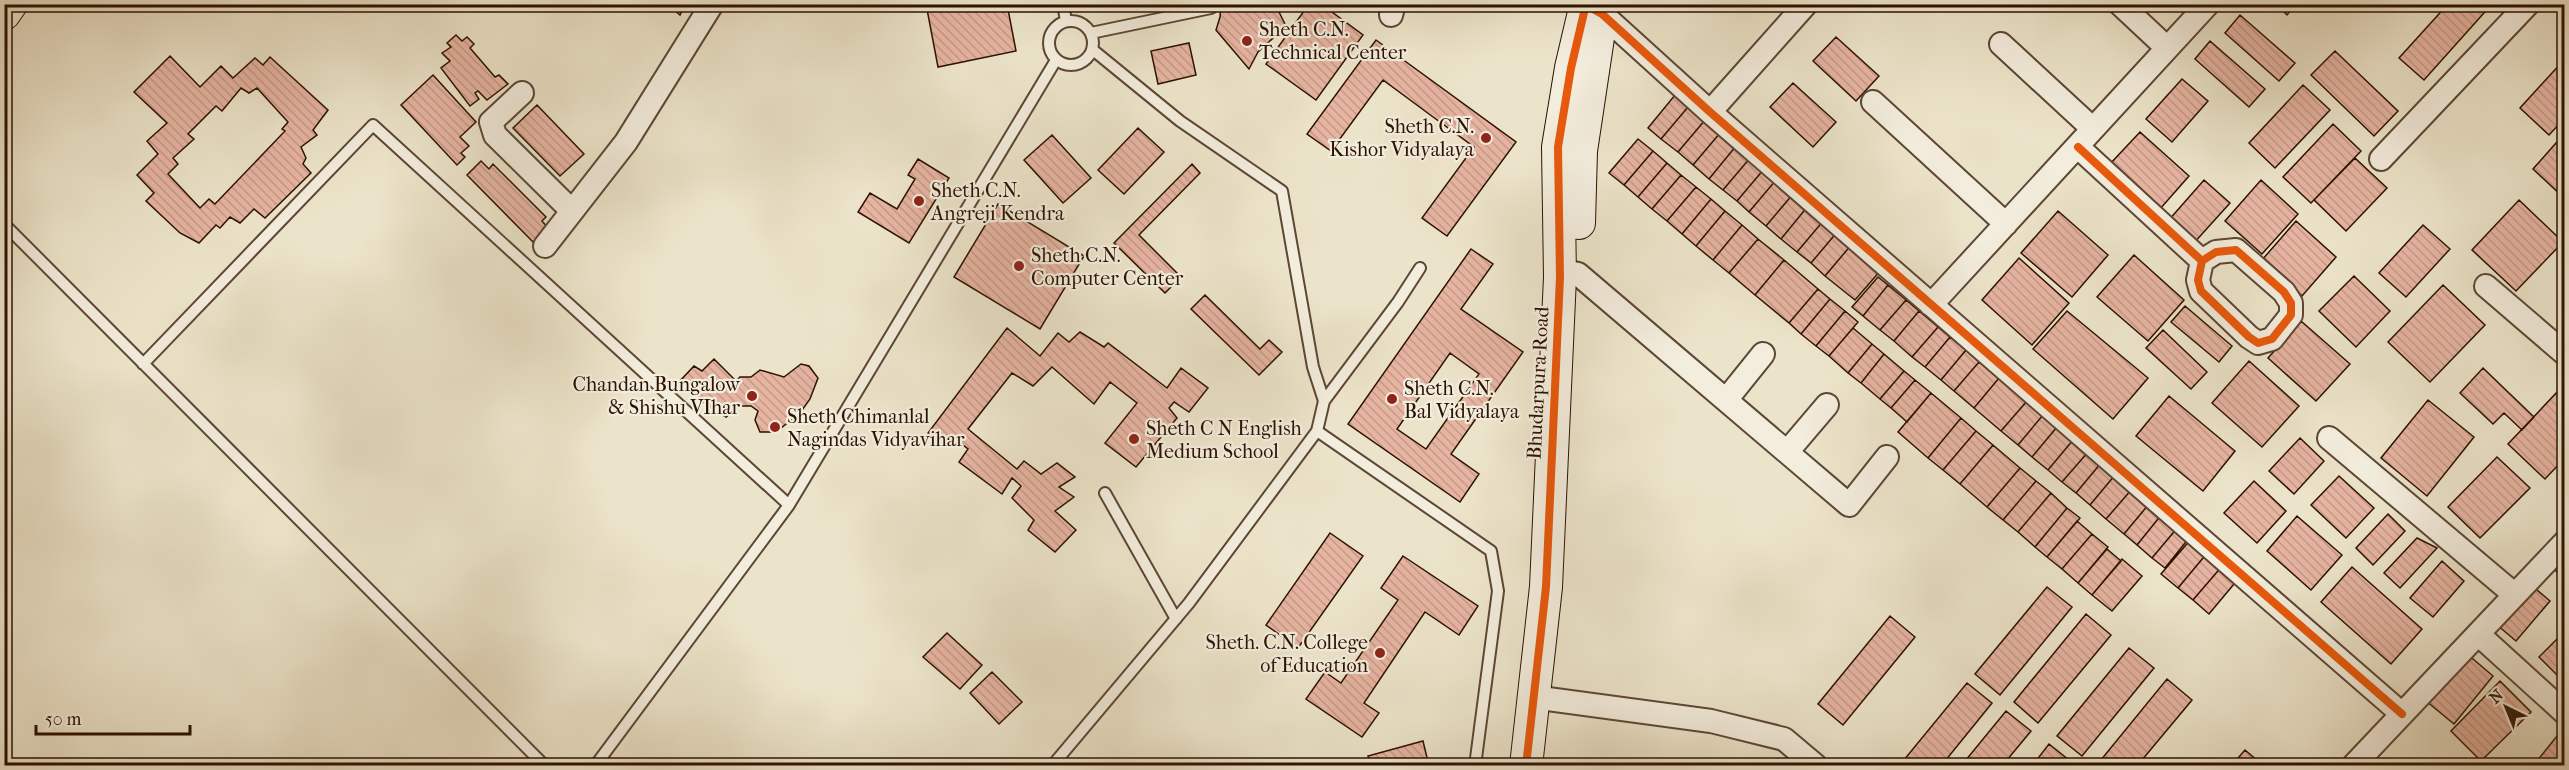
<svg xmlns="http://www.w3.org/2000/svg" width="2569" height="770" font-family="'IM FELL French Canon',serif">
<defs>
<pattern id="building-back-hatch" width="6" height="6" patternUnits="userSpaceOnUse" patternTransform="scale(1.5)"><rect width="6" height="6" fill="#e6b4a1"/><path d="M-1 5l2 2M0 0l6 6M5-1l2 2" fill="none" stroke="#c59a89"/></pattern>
</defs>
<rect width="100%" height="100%" fill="#ece4ca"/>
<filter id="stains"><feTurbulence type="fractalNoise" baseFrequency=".00333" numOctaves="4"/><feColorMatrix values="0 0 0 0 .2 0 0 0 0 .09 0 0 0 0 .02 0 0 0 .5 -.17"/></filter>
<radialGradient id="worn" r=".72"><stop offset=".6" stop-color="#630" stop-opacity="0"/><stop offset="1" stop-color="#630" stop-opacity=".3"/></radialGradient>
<path fill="url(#building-back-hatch)" stroke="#2c1102" stroke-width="1.5" fill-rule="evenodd" d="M667,4h18l-5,11z
M926,4h81l9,47 -78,16z
M1221,4h54l11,22 -28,26 -9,17 -33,-39 4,-13z
M1309,4h12l42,31 -47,65 -50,-36z
M2276,4h20l-9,11z
M2448,4h44l-68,76 -25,-22z
M2240,15l55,48 -16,18 -54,-48z
M456,35l6,6 5,-4 7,7 -4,4 25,29 4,-2 9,9 -21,16 -9,-9 -3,2 4,6 -9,7 -29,-38 9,-7 -8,-8 9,-6 -4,-4z
M1836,37l43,39 -23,25 -43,-40z
M1376,40l140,102 -69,94 -25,-18 52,-71 -45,-33 -46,-34 -52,71 -24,-17z
M2210,41l55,48 -16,18 -54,-48z
M1189,43l7,32 -38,9 -7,-33z
M2335,51l63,60 -24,25 -63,-61z
M170,56l30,31 21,-21 12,12 22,-20 8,7 7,-8 58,53 -15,20 4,5 -16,12 5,11 -3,6 8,9 -46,45 -11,-9 -14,14 -10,-6 -10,11 -4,-3 -17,18 -19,-10 -34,-32 8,-8 -17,-18 21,-21 -11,-13 20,-18 -33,-31zM241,88l8,5 8,-5 31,34 -6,7 3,2 -70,73 -6,-5 -9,9 -32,-34 10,-10 -5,-6 21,-19 -6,-5 28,-28 6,5z
M2562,62l2,2v55l-15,16 -29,-27z
M433,75l43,47 -16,15 9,9 -8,7 4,4 -8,8 -56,-60z
M2182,79l26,22 -36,41 -26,-23z
M1793,83l43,39 -23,25 -43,-40z
M2303,85l27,25 -55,58 -26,-25z
M1675,95l13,12 -27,32 -13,-11z
M537,105l47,49 -24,22 -47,-48z
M1688,107l17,13 -27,32 -17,-13z
M1705,120l15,13 -27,32 -15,-13z
M2333,124l28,27 -50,52 -28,-26z
M1138,128l26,24 -40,42 -26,-24z
M2140,132l49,44 -29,33 -50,-45z
M1720,133l16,13 -27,33 -16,-14z
M2564,134v64l-31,-29z
M1052,135l39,43 -28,25 -39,-43z
M1638,139l15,12 -29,34 -15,-12z
M1736,146l14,12 -27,32 -14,-11z
M1653,151l14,12 -29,34 -14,-12z
M1750,158l14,11 -27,32 -14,-11z
M2355,158l32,30 -41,43 -32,-31z
M918,159l31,19 -40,65 -51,-31 12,-19 27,16 18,-30 -7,-4z
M481,161l8,8 4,-5 53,53 -4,4 6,7 -15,14 -66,-67z
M1667,163l14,12 -29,34 -14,-12z
M1192,164l8,9 -61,62 42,42 -16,16 -51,-50z
M1764,169l12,11 -27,32 -12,-11z
M1681,175l15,12 -29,34 -15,-12z
M1776,180l17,14 -27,32 -17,-14z
M2204,180l26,23 -37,41 -25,-23z
M2261,180l37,34 -36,40 -37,-33z
M1696,187l15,12 -29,35 -15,-13z
M1793,194l15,12 -27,33 -15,-13z
M1711,199l14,12 -29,35 -14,-12z
M2519,200l44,42 -47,49 -44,-41z
M998,204l86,52 -44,73 -86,-52z
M1808,206l16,14 -27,32 -16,-13z
M1725,211l17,14 -29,35 -17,-14z
M2058,211l50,44 -36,42 -51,-44z
M1824,220l14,11 -27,32 -14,-11z
M2296,221l40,36 -34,39 -40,-36z
M1742,225l16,14 -29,34 -16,-13z
M2423,225l27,24 -44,48 -27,-24z
M1838,231l14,13 -27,32 -14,-13z
M1758,239l26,21 -29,35 -26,-22z
M1852,244l29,26 -26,30 -30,-24z
M1471,249l22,15 -32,45 62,43 -72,102 28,20 -19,28 -112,-78zM1450,353l29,21 -53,75 -29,-20z
M2134,255l50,45 -36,41 -51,-44z
M2019,258l50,45 -37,42 -50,-45z
M1784,260l34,29 -29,34 -34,-28z
M2354,276l36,35 -34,36 -37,-36z
M1878,277l10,8 -25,31 -11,-9z
M1888,285l18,15 -26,30 -17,-14z
M2443,285l42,40 -55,57 -42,-40z
M1818,289l12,10 -29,35 -12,-11z
M1205,295l55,54 9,-9 13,12 -23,23 -68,-66z
M1830,299l15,12 -29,35 -15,-12z
M1906,300l13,11 -25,30 -14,-11z
M2185,306l47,40 -13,16 -48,-40z
M1845,311l13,11 -29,34 -13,-10z
M1919,311l19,16 -26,30 -18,-16z
M2067,311l81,67 -35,41 -80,-70z
M2301,321l49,43 -34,37 -48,-43z
M1938,327l12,10 -25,30 -13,-10z
M1007,328l33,28 18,-23 11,9 11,-10 24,15 4,-4 59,45 14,-20 27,20 -19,24 -15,-10 -5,6 8,10 -41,49 -31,-24 32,-40 -27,-21 -16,22 -42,-37 -19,19 -21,-13 -44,56 49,40 7,-8 17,13 16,-11 18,14 -16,10 15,10 -19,14 21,19 -21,22 -27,-22 6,-10 -22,-22 9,-12 -9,-8 -10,16 -43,-32 9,-13 -18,-14 -7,10 -15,-12z
M1853,328l19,16 -24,29 -19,-17z
M2163,330l44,42 -16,17 -45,-41z
M1950,337l16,13 -25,30 -16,-13z
M1872,344l12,10 -23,29 -13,-10z
M1966,350l13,12 -25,29 -13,-11z
M1884,354l20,17 -24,28 -19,-16z
M714,359l22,22 4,-4h11l9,-7 24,7 17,-13 8,2 9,12 -8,21 -10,14 -24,19h-16l-5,-12 3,-9 -7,-5h-11l-14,11 -35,-23 -13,-11 16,-17 8,5z
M2249,361l50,45 -37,41 -50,-44z
M1979,362l20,16 -25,30 -20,-17z
M2483,368l51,49 -12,13 -18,-17 -11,11 -33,-31z
M1904,371l11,9 -24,28 -11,-9z
M1999,378l28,23 -26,30 -27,-23z
M1915,380l16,13 -24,29 -16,-14z
M2560,389l4,5v65l-19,20 -37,-35z
M1931,393l30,25 -33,40 -30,-26z
M2169,396l66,55 -32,40 -67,-55z
M2428,400l46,37 -47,59 -46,-38z
M2027,401l16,14 -25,30 -17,-14z
M2043,415l14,12 -25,30 -14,-12z
M1961,418l15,13 -33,39 -15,-12z
M2057,427l16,13 -25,30 -16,-13z
M1976,431l17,14 -33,39 -17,-14z
M2300,438l24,23 -30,33 -25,-23z
M2073,440l15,12 -26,30 -14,-12z
M1993,445l27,23 -33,39 -27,-23z
M2088,452l13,11 -25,30 -14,-11z
M2497,457l33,31 -50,50 -32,-31z
M2101,463l14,12 -25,30 -14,-12z
M2020,468l16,13 -33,39 -16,-13z
M2115,475l17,14 -26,30 -16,-14z
M2339,476l35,32 -28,30 -35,-33z
M2036,481l15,12 -33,39 -15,-12z
M2254,481l32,30 -29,32 -33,-30z
M2132,489l17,15 -25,30 -18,-15z
M2051,493l16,15 -32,39 -17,-15z
M2149,504l13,10 -25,31 -13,-11z
M2067,508l13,10 -33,39 -12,-10z
M2162,514l16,13 -26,31 -15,-13z
M2388,514l17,17 -32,34 -17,-17z
M2297,516l45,39 -31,35 -44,-39z
M2077,521l15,13 -30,35 -15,-12z
M2178,527l11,11 -24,30 -13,-10z
M1330,533l33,23 -65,92 -32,-23z
M2092,534l16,13 -30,36 -16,-14z
M2417,538l20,10 -37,40 -16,-15z
M2191,539l17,13 -30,36 -17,-14z
M2107,549l14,12 -29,34 -14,-12z
M2208,552l15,13 -30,35 -15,-12z
M1403,556l75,50 -19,29 -34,-23 -61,91 15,10 -17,24 -56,-38 19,-27 16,11 57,-83 -17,-12z
M2564,558v21l-10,-10z
M2122,559l20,17 -30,35 -20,-16z
M2442,561l22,20 -31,36 -23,-19z
M2223,565l16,13 -30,36 -16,-14z
M2352,567l70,62 -31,35 -70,-62z
M2531,585l19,16 -34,40 -19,-16z
M2047,587l25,20 -72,88 -25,-21z
M2086,614l25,21 -73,88 -24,-21z
M1890,616l25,21 -72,88 -25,-21z
M2564,632v42l-4,4 -21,-21z
M947,633l35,32 -22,24 -37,-32z
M2129,648l25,20 -72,88 -25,-20z
M2466,653l27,23 -39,48 -28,-23z
M992,672l30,30 -23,22 -29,-31z
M2167,679l25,21 -55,66h-41z
M2500,681l31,31 -50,49 -30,-30z
M1967,683l25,20 -51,63h-42z
M2006,711l25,20 -29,35h-41z
M2557,736l7,7v23h-31z
M1423,741l6,25h-58l-3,-10z
M2049,744l25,20 -1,2h-41z
M2245,750l19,16h-33z"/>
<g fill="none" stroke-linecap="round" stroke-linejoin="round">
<defs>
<path id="lane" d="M1063,4l3,17
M1049 43a22 22 0 1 1 44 0a22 22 0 1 1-44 0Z
M1091,33l120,-25
M1093,50l87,71 102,70 31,176 11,34
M4,224l541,542
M143,364l230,-239 416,380 267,-445
M1317,431l7,-30 74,-99 22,-34
M1105,493l71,126
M595,766l194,-261
M1052,766l137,-163 128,-172 174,120 7,40 -23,175"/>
<path id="street" d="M2120,4l47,44
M1586,5l16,9 108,98 692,602
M1391,15l3,-11
M2001,44l92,85
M522,93l-31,29 4,13 77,76
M1873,102l133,122
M1710,112l96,-108
M2078,147l124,114 -4,19 3,11 48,46 9,6 14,-4 19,-24v-12l-7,-11 -48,-42 -20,2 -14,9
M2381,159l147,-155
M545,246l81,-104 86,-138
M1559,270l19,4 271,231 38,-48
M2486,286l78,67
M1931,305l277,-301
M1726,400l37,-46
M2329,438l186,157
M1787,452l40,-47
M2478,634l86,78
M1533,697l178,24 73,18 32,27
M2353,766l211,-223"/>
<path id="secondary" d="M4,14l7,-10
M1579,223l2,-72 18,-120
M1526,766l20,-179 14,-310 -2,-130 13,-79 15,-64"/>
</defs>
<use href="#lane" stroke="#5c4634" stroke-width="14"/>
<use href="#street" stroke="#5c4634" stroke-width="26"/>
<use href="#secondary" stroke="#2c1102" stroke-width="34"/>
<use href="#lane" stroke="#f3eddd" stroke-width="10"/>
<use href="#street" stroke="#f3eddd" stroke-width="22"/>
<use href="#secondary" stroke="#f3eddd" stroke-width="32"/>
<defs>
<path id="cycleway" d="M1586,5l16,9 108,98 692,602
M2078,147l124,114 -4,19 3,11 48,46 9,6 14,-4 19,-24v-12l-7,-11 -48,-42 -20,2 -14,9
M1526,766l20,-179 14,-310 -2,-130 13,-79 15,-64"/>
</defs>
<use href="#cycleway" stroke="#f3eddd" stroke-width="11"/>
<use href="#cycleway" stroke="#e8590c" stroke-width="8"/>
</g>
<g fill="#8f2418" stroke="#f3eddd" stroke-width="2">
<circle cx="1247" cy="41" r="6"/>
<circle cx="1486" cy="138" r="6"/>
<circle cx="919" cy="201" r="6"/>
<circle cx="1019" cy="266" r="6"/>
<circle cx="752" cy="396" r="6"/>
<circle cx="1392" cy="399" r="6"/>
<circle cx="775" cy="427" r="6"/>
<circle cx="1134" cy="439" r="6"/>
<circle cx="1380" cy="653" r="6"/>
</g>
<g text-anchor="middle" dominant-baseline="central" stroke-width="4.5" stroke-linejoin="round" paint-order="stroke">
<g font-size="20" fill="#2c1102" stroke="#f3eddd" text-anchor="start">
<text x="1259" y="29">Sheth C.N.<tspan x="1259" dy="23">Technical Center</tspan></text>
<text x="1474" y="126" text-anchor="end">Sheth C.N.<tspan x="1474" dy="23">Kishor Vidyalaya</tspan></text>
<text x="931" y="190">Sheth C.N.<tspan x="931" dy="23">Angreji Kendra</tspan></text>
<text x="1031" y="255">Sheth C.N.<tspan x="1031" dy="23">Computer Center</tspan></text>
<text x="740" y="384" text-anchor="end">Chandan Bungalow<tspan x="740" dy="23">&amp; Shishu VIhar</tspan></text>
<text x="1404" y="388">Sheth C.N.<tspan x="1404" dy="23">Bal Vidyalaya</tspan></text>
<text x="787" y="416">Sheth Chimanlal<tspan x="787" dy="23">Nagindas Vidyavihar</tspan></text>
<text x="1146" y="428">Sheth C N English<tspan x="1146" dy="23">Medium School</tspan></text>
<text x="1368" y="642" text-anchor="end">Sheth. C.N. College<tspan x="1368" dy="23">of Education</tspan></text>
</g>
<g font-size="20" fill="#2c1102" stroke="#f3eddd">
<text transform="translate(1538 383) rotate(-87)">Bhudarpura Road</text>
</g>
</g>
<rect width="2569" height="770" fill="none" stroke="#ece4ca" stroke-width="24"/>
<rect x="6" y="6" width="2557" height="758" fill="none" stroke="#2c1102" stroke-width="3"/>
<rect x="12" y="12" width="2545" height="746" fill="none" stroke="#2c1102" stroke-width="1.5"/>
<g transform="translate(2506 707) rotate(317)" stroke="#f3eddd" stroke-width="4.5" paint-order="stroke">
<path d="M0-4.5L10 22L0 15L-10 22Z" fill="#2c1102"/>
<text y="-9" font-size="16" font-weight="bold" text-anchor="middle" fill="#2c1102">N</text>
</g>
<path d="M36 725v9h154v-9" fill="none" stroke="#2c1102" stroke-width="3"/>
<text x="45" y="725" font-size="18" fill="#2c1102" stroke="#f3eddd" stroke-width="4.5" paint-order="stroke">50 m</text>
<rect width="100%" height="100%" filter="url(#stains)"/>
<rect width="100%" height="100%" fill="url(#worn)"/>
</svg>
